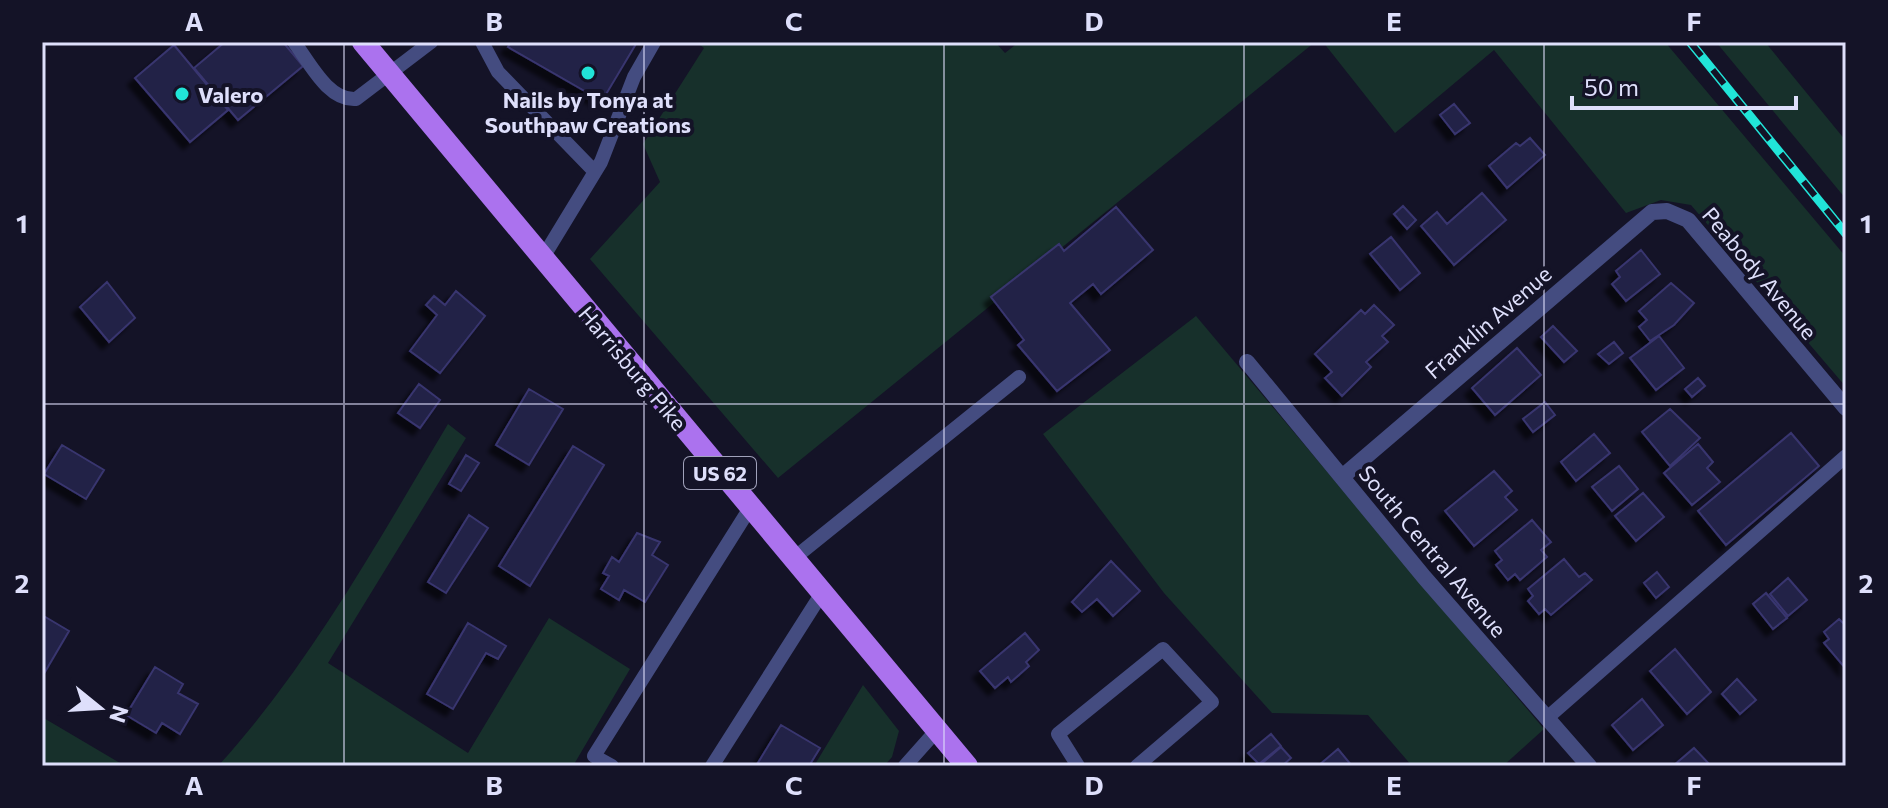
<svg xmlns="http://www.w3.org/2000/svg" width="1888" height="808" font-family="Commissioner,sans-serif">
<defs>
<filter id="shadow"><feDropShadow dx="-7" dy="7" stdDeviation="2" flood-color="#0009"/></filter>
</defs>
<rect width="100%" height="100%" fill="#141327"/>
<path fill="#17302b" d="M696,42h299l10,11 14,-11h296l-537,436 -188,-219 70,-77 -17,-38 61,-96z
M1323,42h342l181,215v130l-155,-182 -30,-5 -35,13 -132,-163 -99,83z
M1716,42h49l81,99v58z
M1196,316l348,413 -41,37h-91l-44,-51 -96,-2 -108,-120 -121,-159z
M448,424l18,14 -138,225 140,90 81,-135 81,51 -57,97h-355c92,-101 160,-225 230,-342z
M863,685l36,46 -7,26 -8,9h-70z
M42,717l83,49h-83z"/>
<path fill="#232246" stroke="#39366f" stroke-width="2" filter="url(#shadow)" d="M225,42h58l20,24 -65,54 -44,-52z
M511,42h121l4,2 -34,57 -94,-54z
M174,45l54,65 -38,32 -55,-64z
M1454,104l16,19 -15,11 -15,-19z
M1530,138l15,17 -38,33 -18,-22 27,-23 4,3z
M1482,193l24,27 -52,45 -33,-39 16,-14 10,12z
M1403,206l13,14 -9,9 -13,-15z
M1116,207l37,43 -52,44 -8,-10 -23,19 40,47 -53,41 -39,-46 6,-5 -33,-43 68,-53 5,7z
M1391,237l29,36 -20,17 -30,-36z
M1641,250l19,24 -34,27 -14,-17 8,-7 -4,-6z
M107,282l28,36 -26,24 -29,-35z
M1671,283l23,20 -20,22 -24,16 -11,-14 8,-7 -8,-9z
M456,291l29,25 -45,57 -30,-22 27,-36 -11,-10 8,-9 11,9z
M1374,305l20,20 -12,11 6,6 -22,20 5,5 -29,29 -17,-18 7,-6 -17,-18 46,-44 4,4z
M1553,326l24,25 -13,11 -23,-25z
M1659,336l25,32 -28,22 -26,-32z
M1614,342l9,11 -14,11 -11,-10z
M1517,348l24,27 -46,40 -23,-27z
M1698,378l7,8 -13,11 -7,-8z
M419,384l21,16 -20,28 -22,-15z
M529,389l34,20 -34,56 -33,-20z
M1545,402l10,13 -22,17 -10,-13z
M1670,409l30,29 -30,28 -28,-34z
M1791,433l28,33 -93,79 -28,-34z
M1594,434l16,19 -34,28 -15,-19z
M1698,444l15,18 -6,6 13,14 -28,23 -28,-32z
M62,445l42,25 -18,29 -42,-25z
M573,446l31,19 -74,121 -31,-20z
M466,455l13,8 -18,28 -12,-7z
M1619,466l19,23 -26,22 -20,-24z
M1494,471l18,20 -7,6 12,13 -43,36 -29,-35z
M1643,493l21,24 -28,24 -21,-25z
M469,515l19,13 -42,65 -18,-11z
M1532,520l19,22 -10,8 6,7 -27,23 -5,-6 -7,6 -12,-15 6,-5 -7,-9z
M637,533l23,9 -8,13 16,10 -23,37 -21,-12 -5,10 -18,-11 8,-13 -6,-3 9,-16 7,5z
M1564,559l15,18 6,-4 7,7 -41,35 -6,-6 -6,5 -11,-13 5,-5 -5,-7z
M1111,561l29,30 -27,25 -16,-17 -15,13 -10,-10z
M1657,572l12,15 -13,11 -12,-15z
M1788,578l19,22 -19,16 -18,-22z
M1766,593l21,25 -14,11 -20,-25z
M42,615l27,16 -27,46z
M1839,619l7,7v43l-22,-26 5,-4 -5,-7z
M468,623l38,23 -8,13 -12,-6 -33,56 -26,-15z
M1025,633l14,17 -13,12 3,4 -18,16 -3,-5 -13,11 -15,-17z
M1675,649l36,43 -24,22 -37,-43z
M155,667l28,17 -5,9 20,11 -18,30 -18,-11 -6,10 -30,-18z
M1737,679l19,21 -16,14 -18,-20z
M1642,699l21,26 -30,25 -21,-25z
M781,725l39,23 -11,18h-53z
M1271,734l10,12 -22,18 -11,-11z
M1281,747l10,11 -9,8 -22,-1z
M1694,748l17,18h-38z
M1338,749l14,17h-34z"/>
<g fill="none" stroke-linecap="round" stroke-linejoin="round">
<path stroke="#444c80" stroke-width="14" d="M294,42c16,21 34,59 62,57l75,-57
M482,42l16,30 97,100
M542,259l59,-97 33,-85 20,-35
M793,559l226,-182
M1547,718l299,-262
M612,766l-18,-10 156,-248
M712,766l110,-173
M905,766l32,-36
M1078,766l-20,-32 105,-85 49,53 -75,64"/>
<path stroke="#444c80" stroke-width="16" d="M1247,362l177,215 165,189
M1342,477l310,-265 15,-1 21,9 158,188"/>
<path stroke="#ab72ee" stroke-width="22" d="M363,42l604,724"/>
<defs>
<path id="rail" d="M1690,42l156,192"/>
</defs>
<use href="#rail" stroke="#21e4d8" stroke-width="9"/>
<use href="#rail" stroke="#141327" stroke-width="6" stroke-dasharray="18" stroke-linecap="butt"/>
</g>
<path fill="none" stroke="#dedffb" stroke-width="2" stroke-opacity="0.55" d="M344,42v724M644,42v724M944,42v724M1244,42v724M1544,42v724M42,404h1804"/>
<g fill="#21e4d8" stroke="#141327" stroke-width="3">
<circle cx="588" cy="73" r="8"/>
<circle cx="182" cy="94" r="8"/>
</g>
<g text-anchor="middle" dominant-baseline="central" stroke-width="8" stroke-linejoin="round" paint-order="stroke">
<rect fill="#141327" stroke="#a1a2bb" stroke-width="2" x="684" y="457" width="72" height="32" rx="6"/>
<g font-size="20" font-weight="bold" fill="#dedffb">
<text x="720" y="473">US 62</text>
</g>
<g font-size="22" font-weight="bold" fill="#dedffb" stroke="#141327" text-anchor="start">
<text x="198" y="94">Valero</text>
<text x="588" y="99" text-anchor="middle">Nails by Tonya at<tspan x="588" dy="25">Southpaw Creations</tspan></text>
</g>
<g font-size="22" fill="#dedffb" stroke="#141327">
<text transform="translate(1760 273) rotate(50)">Peabody Avenue</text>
<text transform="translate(1488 322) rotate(-41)">Franklin Avenue</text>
<text transform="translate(633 368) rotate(50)">Harrisburg Pike</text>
<text transform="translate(1433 551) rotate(50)">South Central Avenue</text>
</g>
</g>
<rect width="1888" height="808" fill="none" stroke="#141327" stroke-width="88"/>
<g transform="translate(100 708) rotate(108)" stroke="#141327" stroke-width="6" paint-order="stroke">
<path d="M0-6L14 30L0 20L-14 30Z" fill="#dedffb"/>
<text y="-12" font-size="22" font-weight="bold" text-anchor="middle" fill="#dedffb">N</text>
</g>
<path d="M1572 96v12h224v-12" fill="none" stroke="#dedffb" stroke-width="4"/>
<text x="1584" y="96" font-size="24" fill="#dedffb" stroke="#141327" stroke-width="6" paint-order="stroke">50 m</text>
<rect x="44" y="44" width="1800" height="720" fill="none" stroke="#dedffb" stroke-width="3"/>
<g font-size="26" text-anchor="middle" font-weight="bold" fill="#dedffb">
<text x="194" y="31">A</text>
<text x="494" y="31">B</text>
<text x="794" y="31">C</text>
<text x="1094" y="31">D</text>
<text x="1394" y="31">E</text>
<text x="1694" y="31">F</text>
<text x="22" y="233">1</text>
<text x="1866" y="233">1</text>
<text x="22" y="593">2</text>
<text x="1866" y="593">2</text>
<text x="194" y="795">A</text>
<text x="494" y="795">B</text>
<text x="794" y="795">C</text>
<text x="1094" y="795">D</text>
<text x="1394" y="795">E</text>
<text x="1694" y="795">F</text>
</g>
</svg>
